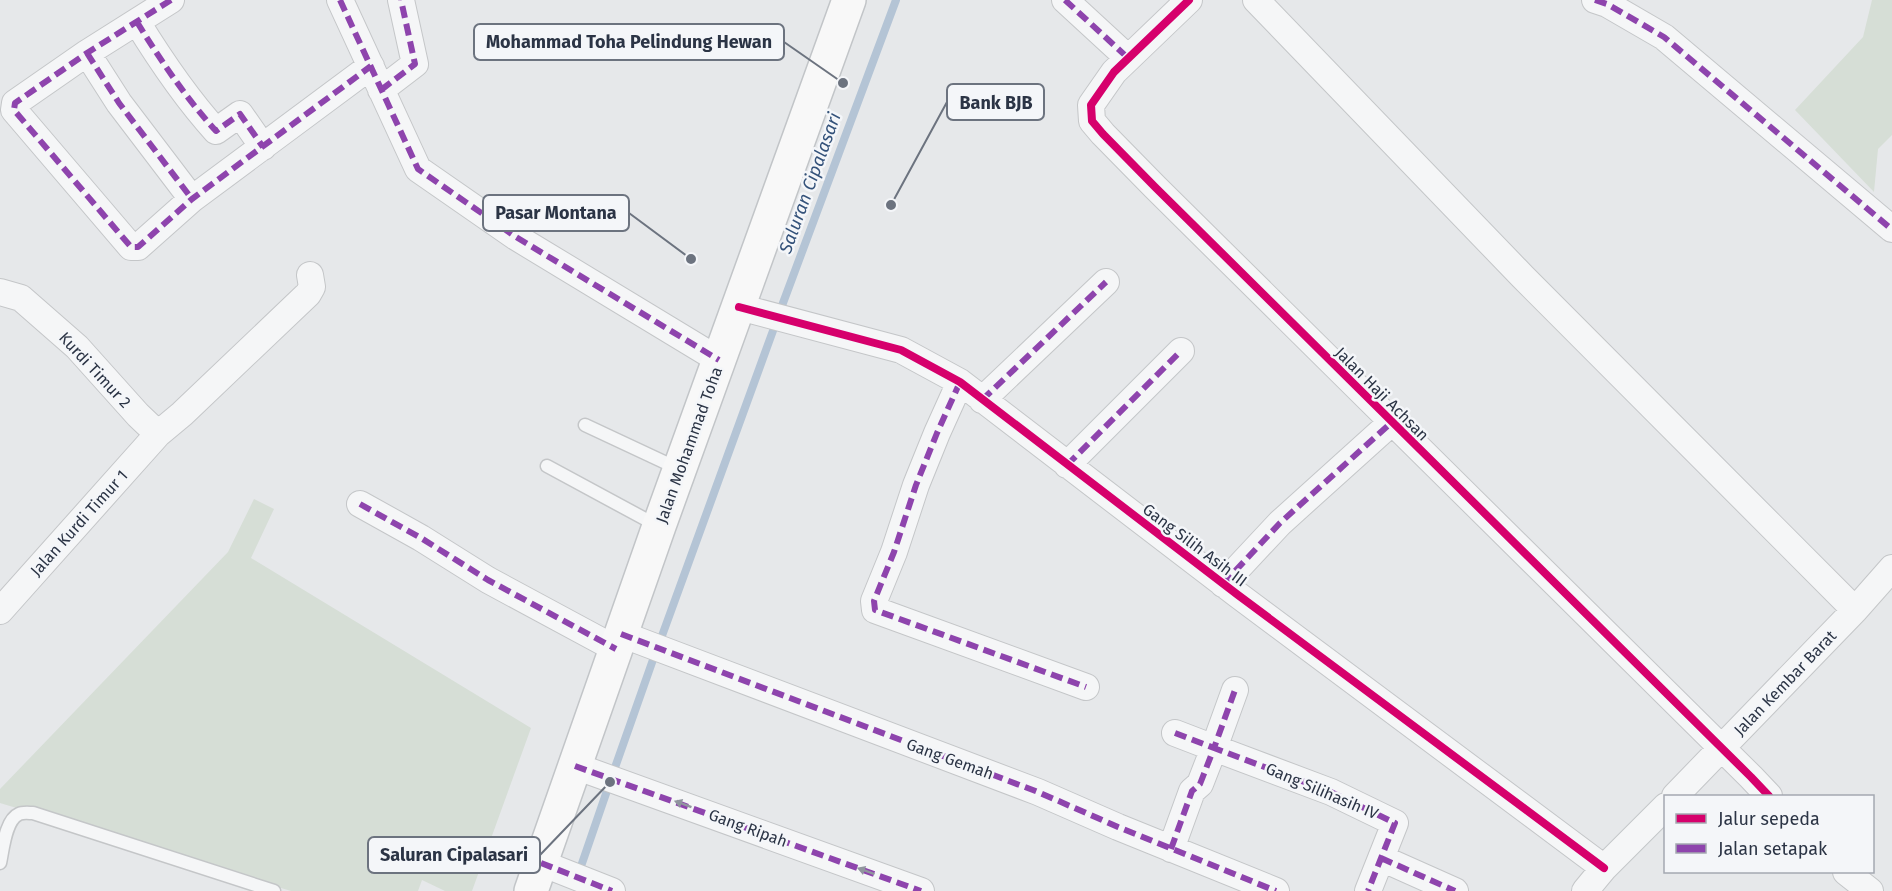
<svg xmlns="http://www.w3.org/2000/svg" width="1892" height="891" font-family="'Fira Sans',sans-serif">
<rect width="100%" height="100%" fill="#e6e8ea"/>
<path fill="#d6ded6" d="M1872,0h20v135l-14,14 -4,43 -79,-82 68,-73z
M254,499l20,10 -23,49 280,170 -59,163h-27l-23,-11 -4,11h-127l-291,-88v-14l228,-237z"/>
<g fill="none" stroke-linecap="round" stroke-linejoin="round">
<path stroke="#b4c4d5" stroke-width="8" d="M780,311l116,-311
M659,644l115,-316
M612,776l43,-122
M578,875l32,-93"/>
<defs>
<path id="lane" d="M585,425l94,44
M547,466l111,60
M0,863c3,-13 5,-43 19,-49 4,-2 10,-1 14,-1l241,78"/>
<path id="street" d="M171,0l-84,53 -72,50 -1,7 117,137h7l54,-48 179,-133
M340,0l78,169 98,68 203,123
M1065,0l63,58
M1189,0l-75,72 -23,33 1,16 11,13 52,53 596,590 18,19
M1256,0l267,277 332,333
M1595,0l12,4 57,33 228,192
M137,22c24,39 49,76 79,109l24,-17 23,33
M87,53l32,50 73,96
M381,90l34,-26 -14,-64
M0,292l21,6 56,49 61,68 20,19
M739,307l162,43 59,32 278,213 366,273
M960,382l-23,51 -21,52 -22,67 -20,49 1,9 211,77
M982,400l124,-118
M1067,465l114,-114
M360,504l61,34 67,42 128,69
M1223,584l57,-61 112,-101
M0,611l158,-177 24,-20 126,-120 4,-7 -2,-12
M621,634l417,158 80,35 158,64
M1175,733l39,15 21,-58
M575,766l346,125
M1675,796l180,-186 37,-42
M1171,849l21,-58 8,-7 14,-36 117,44 64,31 -27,68
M1381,858l74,33
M541,863l71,28
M1846,872l24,19
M1585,891l19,-23 62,-62"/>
<path id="primary" d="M531,891l128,-365 190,-526"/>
</defs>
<use href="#lane" stroke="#c4c6c8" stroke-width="15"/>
<use href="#street" stroke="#c4c6c8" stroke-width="28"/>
<use href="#primary" stroke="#c2c5c8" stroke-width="36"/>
<use href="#lane" stroke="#f5f6f7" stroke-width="12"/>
<use href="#street" stroke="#f5f6f7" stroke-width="26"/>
<use href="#primary" stroke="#f8f8f8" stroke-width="33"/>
<path stroke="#8e44ad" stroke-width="6" stroke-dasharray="12 6" stroke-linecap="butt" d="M171,0l-84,53 -72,50 -1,7 117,137h7l54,-48 179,-133
M340,0l78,169 98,68 203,123
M1065,0l63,58
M1595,0l12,4 57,33 225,190
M137,22c24,39 49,76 79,109l24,-17 23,33
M87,53l32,50 73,96
M381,90l34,-26 -14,-64
M960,382l-23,51 -21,52 -22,67 -20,49 1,9 211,77
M982,400l124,-118
M1067,465l114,-114
M360,504l61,34 67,42 128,69
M1223,584l57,-61 112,-101
M621,634l417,158 80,35 158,64
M1175,733l39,15 21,-58
M575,766l346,125
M1171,849l21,-58 8,-7 14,-36 117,44 64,31 -27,68
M1381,858l74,33
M541,863l71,28"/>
<defs>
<path id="cycleway" d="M1189,0l-75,72 -23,33 1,16 11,13 52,53 596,590 18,19
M739,307l162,43 59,32 278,213 366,273"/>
</defs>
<use href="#cycleway" stroke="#f4f6f9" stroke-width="11"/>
<use href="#cycleway" stroke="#d6006c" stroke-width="8"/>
</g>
<defs><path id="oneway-solid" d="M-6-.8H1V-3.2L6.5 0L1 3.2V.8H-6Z" transform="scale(1.5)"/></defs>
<g fill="#90959e">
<use href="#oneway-solid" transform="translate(683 804) rotate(-160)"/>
<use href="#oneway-solid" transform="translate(866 871) rotate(-160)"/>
</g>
<g text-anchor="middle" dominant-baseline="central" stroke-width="5" stroke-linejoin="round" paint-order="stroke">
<g font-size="16" fill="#2b3445" stroke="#f4f6f9">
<text transform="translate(95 370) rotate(47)">Kurdi Timur 2</text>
<text transform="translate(1382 394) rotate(45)">Jalan Haji Achsan</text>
<text transform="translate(689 445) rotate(-70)">Jalan Mohammad Toha</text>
<text transform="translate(79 523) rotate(-48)">Jalan Kurdi Timur 1</text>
<text transform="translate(1195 545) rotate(37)">Gang Silih Asih III</text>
<text transform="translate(1785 683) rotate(-46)">Jalan Kembar Barat</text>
<text transform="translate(950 759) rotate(20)">Gang Gemah</text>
<text transform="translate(1322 791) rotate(23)">Gang Silihasih IV</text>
<text transform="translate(748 828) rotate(20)">Gang Ripah</text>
</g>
<g font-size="18" font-style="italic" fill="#34527a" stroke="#f4f6f9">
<text transform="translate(810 183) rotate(-70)">Saluran Cipalasari</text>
</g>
</g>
<path fill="none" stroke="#6c737f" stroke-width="2" d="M843 83L784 42M891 205L947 102M691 259L629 213M610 782L540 855"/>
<g fill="#6c737f" stroke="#f4f6f9" stroke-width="2">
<circle cx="843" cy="83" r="6"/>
<circle cx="891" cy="205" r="6"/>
<circle cx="691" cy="259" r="6"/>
<circle cx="610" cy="782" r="6"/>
</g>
<g fill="#f4f6f9" stroke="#6c737f" stroke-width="2">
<rect x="474" y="24" width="310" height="36" rx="6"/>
<rect x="947" y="84" width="97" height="36" rx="6"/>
<rect x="483" y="195" width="146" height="36" rx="6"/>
<rect x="368" y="837" width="172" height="36" rx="6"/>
</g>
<g font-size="18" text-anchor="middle" font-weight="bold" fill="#2b3445">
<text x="629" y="48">Mohammad Toha Pelindung Hewan</text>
<text x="996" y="109">Bank BJB</text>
<text x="556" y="219">Pasar Montana</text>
<text x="454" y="861">Saluran Cipalasari</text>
</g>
<rect x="1664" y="795" width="210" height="78" fill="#f4f6f9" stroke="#a4a8b1" stroke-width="1.5"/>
<rect x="1676" y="814" width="30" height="9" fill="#d6006c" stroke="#a4a8b1" stroke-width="1.5"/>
<text x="1718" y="825" font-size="18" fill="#2b3445">Jalur sepeda</text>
<rect x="1676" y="844" width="30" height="9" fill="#8e44ad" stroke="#a4a8b1" stroke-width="1.5"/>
<text x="1718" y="855" font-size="18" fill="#2b3445">Jalan setapak</text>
</svg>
